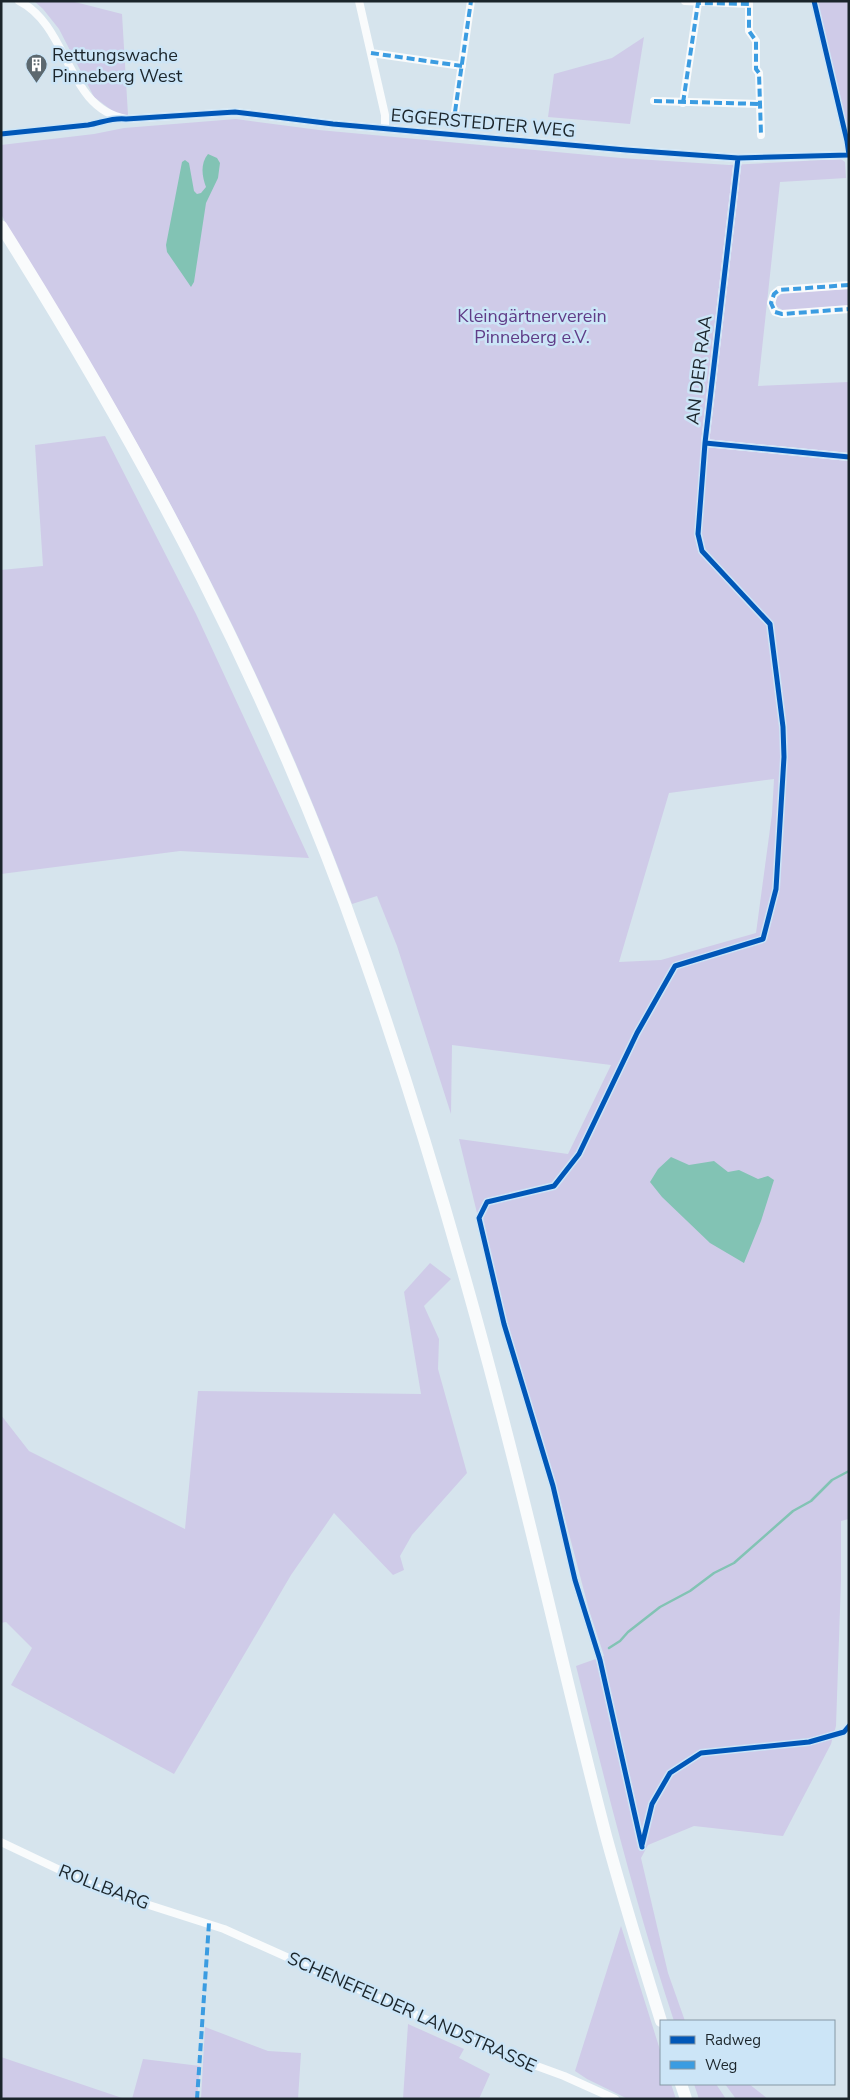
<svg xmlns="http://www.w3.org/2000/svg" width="850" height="2100" font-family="'Nunito Sans',sans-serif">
<rect width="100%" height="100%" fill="#d6e4ed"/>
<path fill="#cfcbe8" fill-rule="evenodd" d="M34,1h37l51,13 6,101h-10l-24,-18 -35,-68 -16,-20z
M810,1h39v138l-6,-2z
M644,37l-14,87 -82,-7 6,-43 58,-16z
M236,119l83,11 302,28 108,7 112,-6 4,3 1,16 -66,4 -22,204 91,-4v1137l-8,2v59l-5,146 -5,18 -48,92 -89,-10 -46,19 -7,13 27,115 17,48h-11c-39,-117 -68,-236 -98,-355l28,-10 -15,-46 -33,-126 -52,-160 -45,-185 109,15 43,-89 -159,-20 -1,69 -54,-168 -20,-50 -25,8c-87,-235 -203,-454 -338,-665l-13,-25v-69l93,-11 30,-6zM774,779l-2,35 -16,119 -95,27 -42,2 50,-169z
M849,289v17l-65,5 -8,-5v-8l7,-5z
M105,436l91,178 113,244 -129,-7 -179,23v-304l42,-4 -8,-121z
M430,1263l21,16 -27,27 15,33 -1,30 29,104 -55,62 -12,21 4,14 -11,5 -59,-62 -43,62 -117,199 -163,-89 21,-37 -26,-26 -5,1v-208l28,36 156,78 13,-138 223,3 -17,-102z
M621,1926l40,127v31h10l5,15h-48l-41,-20 -12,-8z
M408,2024l56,25 -5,9 31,16 -11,25h-76z
M205,2027l63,24 33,2 -3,46h-97z
M1,2057l124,42h-124z
M143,2059l57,7 -3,33h-65z
M694,2084h22l10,15h-27z
M725,2084h24l19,15h-32z"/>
<path fill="#82c3b4" d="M208,154l9,4 3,5 -2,15 -12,25 -12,79 -3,5 -24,-35 -1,-7 16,-83 3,-2 4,3 5,28 3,3 4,-1 5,-6c-4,-11 -6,-23 2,-33z
M671,1157l18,8 25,-4 14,11 11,-2 19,9 10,-3 6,4 -13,41 -17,42 -34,-20 -48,-46 -12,-15 8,-13z"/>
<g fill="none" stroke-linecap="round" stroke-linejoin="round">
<path stroke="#82c3b4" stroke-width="2.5" d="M609,1648l11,-7 8,-9 32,-25 30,-16 24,-18 20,-10 59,-52 18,-10 21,-21 17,-9"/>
<path stroke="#f9fbfc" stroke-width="8" d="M19,1c51,26 47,107 107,118l109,-7 98,12 293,26 112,8 111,-3
M359,1l26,114v13
M685,1l64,3v27l7,10v28l3,4 2,62
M371,53l91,13
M654,101l106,3
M683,103l15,-100
M455,112l16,-111
M738,158l-33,285 144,14
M849,285l-70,5 -5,4 -3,9 4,9 7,2 67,-5
M1,1842l101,48 122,39 277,124 63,23 51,23"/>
<path stroke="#f9fbfc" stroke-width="12" d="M1,226c145,230 271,468 361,725 60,170 110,344 154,519 31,122 58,244 90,366 17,62 36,124 55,185
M681,2084l5,15"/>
<path stroke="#3b9ce1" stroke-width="4" stroke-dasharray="8 4" stroke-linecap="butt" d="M371,53l91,13
M654,101l106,3
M683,103l15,-100 51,1v27l7,10v28l3,4 2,62
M455,112l16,-111
M849,285l-70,5 -5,4 -3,9 4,9 7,2 67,-5
M197,2099l12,-176"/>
<defs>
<path id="cycleway" d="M1,134c29,-3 58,-6 87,-9 13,-2 25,-8 38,-6l109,-7 98,12 293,26 112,8 111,-3 -2,-14 -33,-140
M705,443l144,14
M642,1845l10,-41 18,-31 31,-20 108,-11 35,-10 5,-6
M642,1847l-42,-187 -25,-80 -22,-94 -49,-162 -25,-106 8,-16 67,-16 25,-32 58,-121 38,-67 88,-27 13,-50 8,-132 -1,-30 -13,-103 -68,-73 -4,-17 7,-91 33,-285"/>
</defs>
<use href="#cycleway" stroke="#cce5f7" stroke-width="8"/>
<use href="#cycleway" stroke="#0057b8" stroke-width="5"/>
</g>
<defs>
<symbol id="building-pin" viewBox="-11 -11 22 30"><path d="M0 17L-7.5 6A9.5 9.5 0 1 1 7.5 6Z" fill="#5c686f" stroke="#cce5f7"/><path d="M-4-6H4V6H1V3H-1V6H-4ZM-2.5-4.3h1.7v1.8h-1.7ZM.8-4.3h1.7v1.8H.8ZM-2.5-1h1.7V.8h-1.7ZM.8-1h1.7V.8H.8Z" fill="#fff"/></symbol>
</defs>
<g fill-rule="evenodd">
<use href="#building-pin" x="24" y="52" width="25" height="34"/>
</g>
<g text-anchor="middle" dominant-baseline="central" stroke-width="5" stroke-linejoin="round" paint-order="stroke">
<g font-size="18" fill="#1b252b" stroke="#cce5f7" text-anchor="start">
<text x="52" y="55">Rettungswache<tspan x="52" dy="21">Pinneberg West</tspan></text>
</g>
<g font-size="18" fill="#1b252b" stroke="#cce5f7">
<text transform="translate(483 123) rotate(5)">EGGERSTEDTER WEG</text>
<text transform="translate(699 370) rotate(-83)">AN DER RAA</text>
<text transform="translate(104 1887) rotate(21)">ROLLBARG</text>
<text transform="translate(412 2012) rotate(24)">SCHENEFELDER LANDSTRASSE</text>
</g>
<g font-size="18" fill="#603c87" stroke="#cce5f7">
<text x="532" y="316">Kleingärtnerverein<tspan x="532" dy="21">Pinneberg e.V.</tspan></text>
</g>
</g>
<rect width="850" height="2100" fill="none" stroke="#1b252b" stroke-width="5"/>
<rect x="660" y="2020" width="175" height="65" fill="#cce5f7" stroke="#8598a5"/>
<rect x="670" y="2036" width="25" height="8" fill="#0057b8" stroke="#8598a5"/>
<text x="705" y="2045" font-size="15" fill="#1b252b">Radweg</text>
<rect x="670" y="2061" width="25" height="8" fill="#3b9ce1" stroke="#8598a5"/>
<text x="705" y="2070" font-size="15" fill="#1b252b">Weg</text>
</svg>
